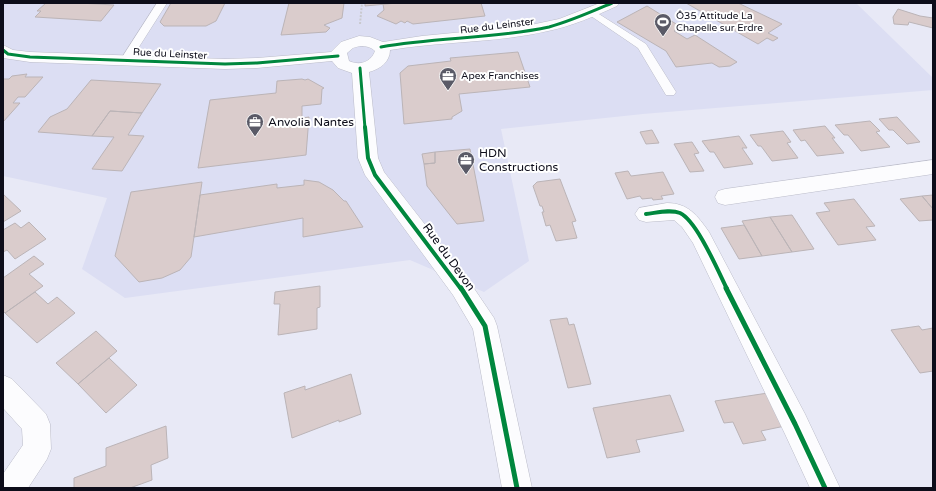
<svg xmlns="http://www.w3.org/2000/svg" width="936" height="491" font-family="'Varela Round',sans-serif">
<rect width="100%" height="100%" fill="#e8e9f6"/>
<path fill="#dcdef3" d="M3,3h853l77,75v12l-290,24 -142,15 28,132 -45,31 -74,-32 -285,38 -43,-29 25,-71 -104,-22z"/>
<path fill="#dacccc" stroke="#bbb4b7" d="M46,3h33l35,2 -13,16 -66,-4 6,-6h-4z
M171,3h54l-9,18 -10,5h-42l-4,-4z
M289,3h55l-2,15 -18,7 6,3 -4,4 -45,3z
M365,3h32l-32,3z
M397,3h84l4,13 -72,8 -6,-3 -2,2 -4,-2 -5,3 -19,-8 7,-6 -1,-6z
M686,3h52l44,21 -14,9 10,5 -5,3 -6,-3 -9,6z
M647,6l34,21 -7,4 13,8 8,-4 42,27 -7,4 -11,1 -7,-4 -36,4 -10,-16 -49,-29z
M898,9l22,7 13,2v10l-24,-6 -1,3 -14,-1 -1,-7z
M518,52l12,35 -71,7 3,17 -10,6v2l-48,5 -4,-51 8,-7 43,-5 -1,-3z
M27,74l-2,3h18l-18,20h-7l-5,6h7l-17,19v-43h6l3,-3z
M302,79l3,1 3,-1 16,9 -2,1 -1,15 -19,2v12l7,-1 -3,38 -108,13 12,-68 66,-7 1,-12z
M91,80l70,4 -19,29 -32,-2 -18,25 -54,-4 12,-15 17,-8z
M110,111l32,2 -14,22 16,1 -22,35 -30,-2 22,-32 -22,-1z
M897,117l23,25 -13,2 -14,-14h-4l-10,-11z
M870,121l10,10 -4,1 14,15 -29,4 -13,-16h-4l-9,-10z
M825,126l10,12h-3l12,15 -27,3 -12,-16 -4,1 -8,-11z
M652,130l7,13 -13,1 -6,-12z
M783,131l8,11 -4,1 11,15 -26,3 -11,-15h-3l-8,-11z
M739,136l8,12h-5l11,16 -29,4 -10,-16h-4l-8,-11z
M692,142l7,11 -5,1 10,17 -14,1 -16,-28z
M470,149l14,72 -27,3 -30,-38 -3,-22 11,-1v-11z
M435,152v11l-11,1 -2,-10z
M628,171l3,5 32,-4 11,22 -13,2 2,3 -10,1 -1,-2 -10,1 -2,-3 -13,3 -12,-26z
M560,179l16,42 -4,1 5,16 -21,3 -6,-16 -4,1 -4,-14h2l-2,-6h-2l-7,-20 4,-4z
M304,180l15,2 14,8 11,11h2l17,26 -60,10v-19l-109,19 6,-42 77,-11v4l27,-3z
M202,182l-11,75 -11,13 -18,8 -23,4 -24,-26 16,-64z
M3,194l18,17 -18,11z
M933,195v14l-11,-13z
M922,196l11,13v11l-14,1 -19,-22z
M854,199l21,27 -9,1 10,13 -38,5 -22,-32 14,-2 -6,-8z
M792,215l22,34 -22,3 -22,-35z
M770,217l22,35 -30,4 -20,-35z
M29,222l17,17 -31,20 -8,-9 -4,2v-22l12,-7 6,5z
M744,225l18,31 -23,3 -18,-31z
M34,256l10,8 -15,10 14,12 -38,27 -2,-2v-33z
M320,286v21l-3,1v21l-39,6 2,-31h-6l1,-12z
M35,292l13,12 9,-7 18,16 -38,30 -32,-30z
M567,318l2,7 5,-1 17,60 -23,4 -18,-68z
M919,326l3,4 11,-2v43l-13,2 -29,-43z
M96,331l21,20 -39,33 -22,-21z
M109,358l28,27 -31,28 -28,-29z
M351,374l10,40 -22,8v-2l-47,18 -8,-45 21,-7v4z
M768,393l17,33 -24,5 5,9 -23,4 -10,-22 -9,1 -9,-22z
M670,395l14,36 -48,9 4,12 -33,6 -14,-50z
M166,426l2,32 -17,7 1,15 -22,8h-56v-10l32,-12v-18z"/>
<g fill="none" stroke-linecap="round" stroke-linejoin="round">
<defs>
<path id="lane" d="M157,3h10l-37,58h-8l-1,-2z
M591,9l55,35 30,48 -2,3h-8l-28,-47 -50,-34 -2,-2 2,-2z"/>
<path id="street" d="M600,3h19l-2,3c-22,10 -45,20 -69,25 -51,12 -105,10 -158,19 0,12 -10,19 -21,22l9,86 6,14 85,109 25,37 3,8 35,162h-30l-29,-159 -20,-34 -88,-120 -7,-17 -6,-85 -14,-5 -6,-7 -75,7 -32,1 -195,-7 -27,-4v-13l10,5 17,2 195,7 32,-1 74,-6 10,-10 18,-6 11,1 13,5 39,-6 104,-10 33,-7zM360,46c6,0 11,1 15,5 -4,11 -15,15 -26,10l-2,-8 6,-5z
M933,160v14l-208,31 -7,-2 -3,-6 3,-6 7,-2z
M667,203c21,0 30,12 42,29l96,182 35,74h-30l-25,-54 -92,-191 -11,-16 -8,-7 -28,2 -7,-2 -4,-6 4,-6z
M3,375l9,4 34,35 4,10 1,25 -4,10 -19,29h-25v-14l20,-29 -1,-16 -19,-21z"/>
</defs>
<use href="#lane" stroke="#bbbcc9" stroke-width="1"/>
<use href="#street" stroke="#bbbcc9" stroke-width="1"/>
<path stroke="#c9c9ce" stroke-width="2" stroke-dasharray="2 1.5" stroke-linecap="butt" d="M360,24l2,-21"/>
<use href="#lane" fill="#fcfcfe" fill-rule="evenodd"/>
<use href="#street" fill="#fcfcfe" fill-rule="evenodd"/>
<defs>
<path id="cycleway-far2" d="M381,47c55,-10 113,-8 168,-20 22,-6 42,-15 63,-24
M3,50l5,4 22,3 195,7 32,-1 81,-7
M360,68l5,60"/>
<path id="cycleway-far1" d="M365,127l3,31 7,17 86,114
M646,214c10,-1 24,-5 34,-1 17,8 38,58 47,76"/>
<path id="cycleway" d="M461,288l24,38 32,162
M726,288l69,136 30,64"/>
</defs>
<use href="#cycleway-far2" stroke="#fff" stroke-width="5"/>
<use href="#cycleway-far1" stroke="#fff" stroke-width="6"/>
<use href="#cycleway" stroke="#fff" stroke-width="8"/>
<use href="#cycleway-far2" stroke="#00873e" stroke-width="3"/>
<use href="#cycleway-far1" stroke="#00873e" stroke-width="4"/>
<use href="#cycleway" stroke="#00873e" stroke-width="5"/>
</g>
<defs>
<symbol id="stadium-pin" viewBox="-11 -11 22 30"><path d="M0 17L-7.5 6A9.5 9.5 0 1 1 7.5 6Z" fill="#5a5a67" stroke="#fff"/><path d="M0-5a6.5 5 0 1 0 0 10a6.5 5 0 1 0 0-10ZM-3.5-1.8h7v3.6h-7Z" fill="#fff"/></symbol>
<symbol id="office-pin" viewBox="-11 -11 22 30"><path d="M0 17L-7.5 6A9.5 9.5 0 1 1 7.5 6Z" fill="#5a5a67" stroke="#fff"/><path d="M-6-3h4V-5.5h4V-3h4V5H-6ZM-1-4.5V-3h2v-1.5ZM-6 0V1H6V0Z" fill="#fff"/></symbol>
</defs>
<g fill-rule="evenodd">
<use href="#stadium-pin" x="653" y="12" width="20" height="27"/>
<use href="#office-pin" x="438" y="66" width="20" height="27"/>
<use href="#office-pin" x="245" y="112" width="20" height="27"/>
<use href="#office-pin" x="456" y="150" width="20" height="27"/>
</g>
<g text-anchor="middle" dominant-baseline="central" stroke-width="4" stroke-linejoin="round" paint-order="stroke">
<g font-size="10" fill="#0d0d1a" stroke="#fff" text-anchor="start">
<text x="676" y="16">Ô35 Attitude La<tspan x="676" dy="12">Chapelle sur Erdre</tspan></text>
<text x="461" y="76">Apex Franchises</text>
</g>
<g font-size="10" fill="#0d0d1a" stroke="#fff">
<text transform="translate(497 26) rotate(-7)">Rue du Leinster</text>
<text transform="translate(170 54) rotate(3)">Rue du Leinster</text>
</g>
<g font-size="12" fill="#0d0d1a" stroke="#fff" text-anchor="start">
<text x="268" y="122">Anvolia Nantes</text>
<text x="479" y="153">HDN<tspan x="479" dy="14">Constructions</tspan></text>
</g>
<g font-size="12" fill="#0d0d1a" stroke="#fff">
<text transform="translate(449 257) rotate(54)">Rue du Devon</text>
</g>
</g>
<rect width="936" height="491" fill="none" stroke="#0d0d1a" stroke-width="8"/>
</svg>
